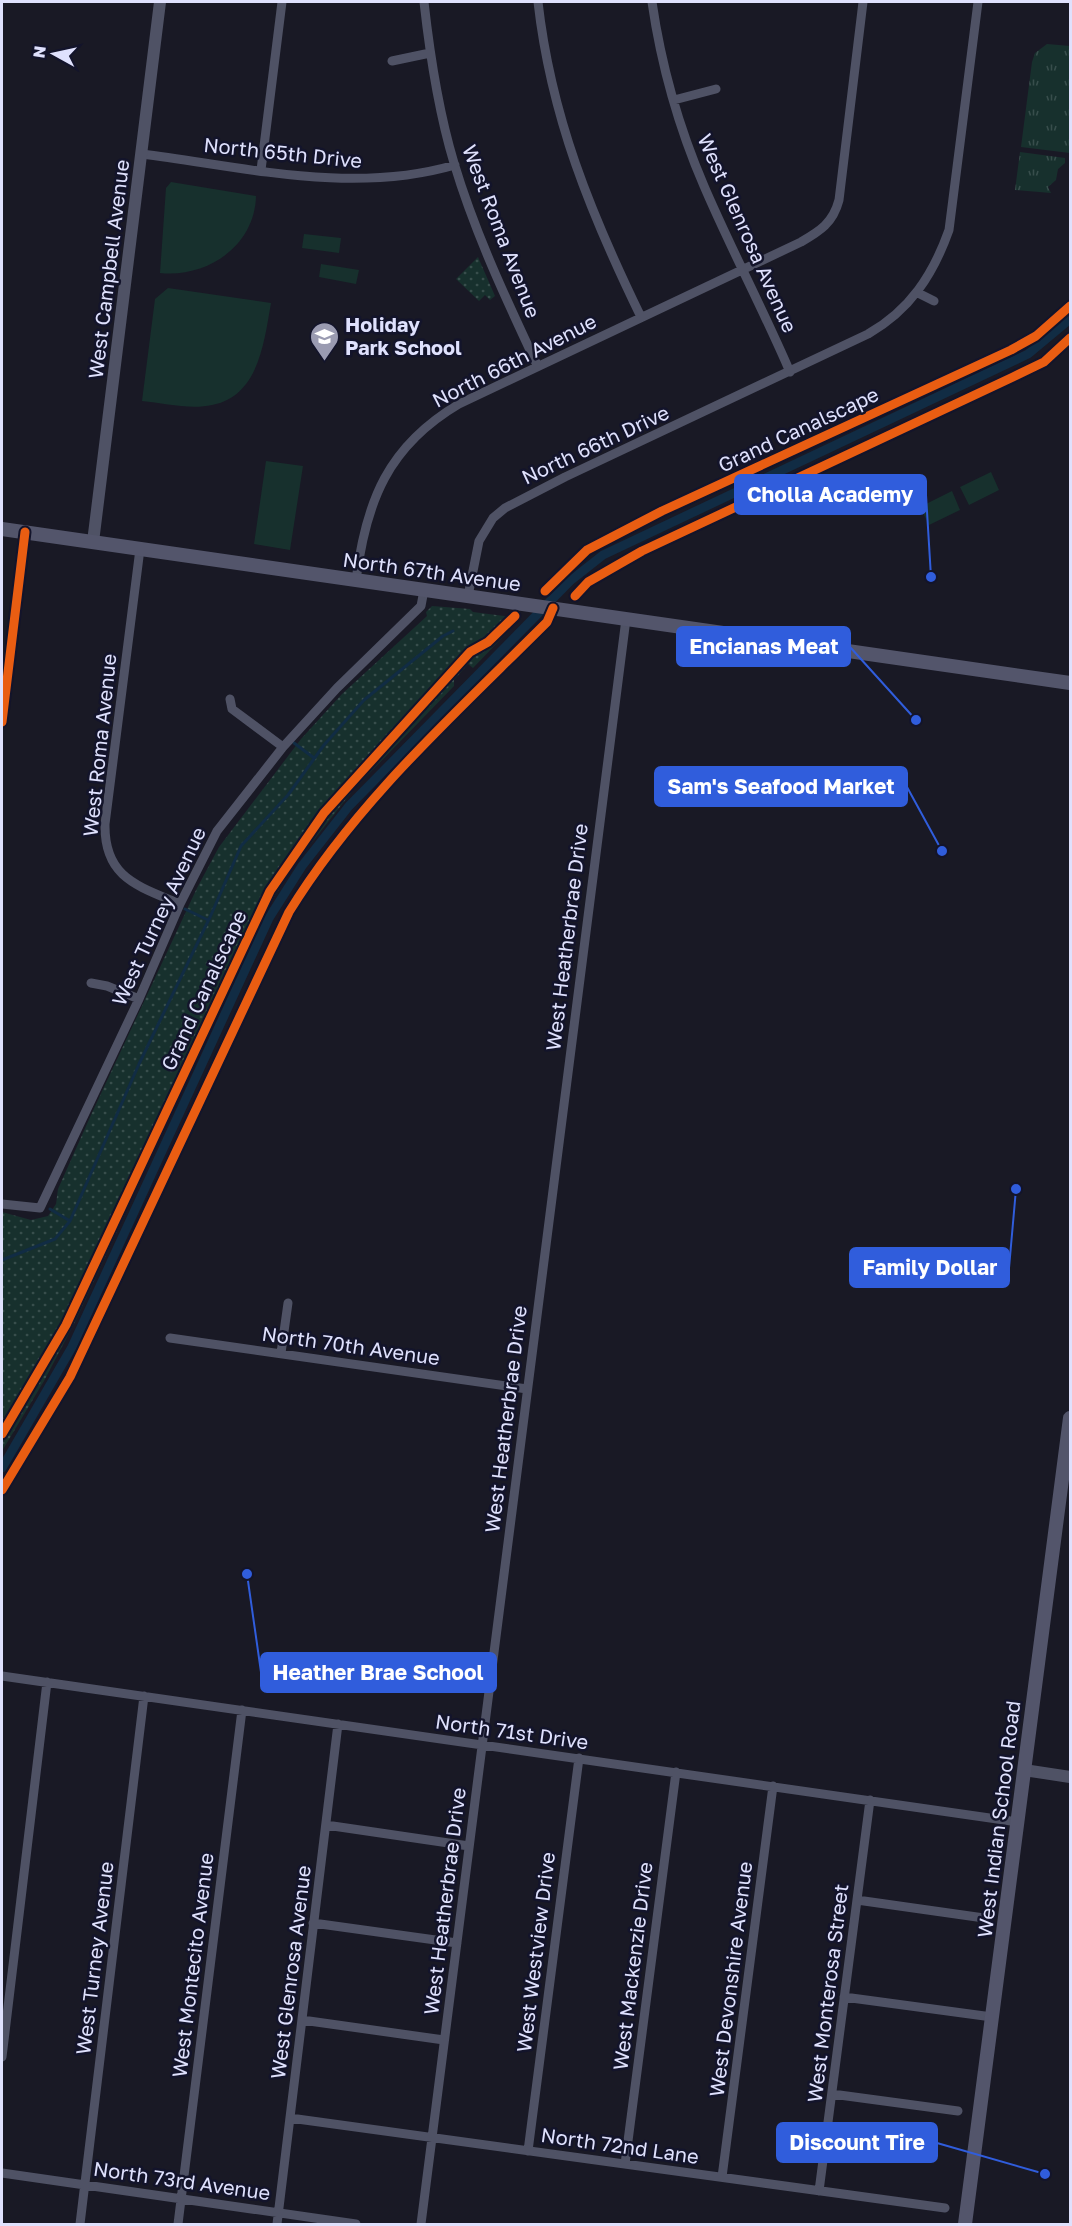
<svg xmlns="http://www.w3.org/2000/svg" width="1072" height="2226" font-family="'Golos Text',sans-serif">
<defs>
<pattern id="grass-tufts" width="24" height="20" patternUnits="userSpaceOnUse" patternTransform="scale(1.5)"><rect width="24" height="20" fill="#17302d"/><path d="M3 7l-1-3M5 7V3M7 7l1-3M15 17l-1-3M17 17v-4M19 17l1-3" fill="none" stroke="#384e4c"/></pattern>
<pattern id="park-dots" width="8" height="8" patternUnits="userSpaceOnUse" patternTransform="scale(1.5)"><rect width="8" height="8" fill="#17302d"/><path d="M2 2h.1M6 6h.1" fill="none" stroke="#384e4c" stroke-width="1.8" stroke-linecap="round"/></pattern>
</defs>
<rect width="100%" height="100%" fill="#191925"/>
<path fill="url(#grass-tufts)" d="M1047,44l23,2v107l-49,-6 11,-85 3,-9z
M1020,152l45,6v5l-7,6 -2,11 -8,7 3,6 -36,-3z"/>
<path fill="url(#park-dots)" d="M478,257l17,39 -5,4 -5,-5 -6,6 -23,-22z
M432,606l38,3 3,3 48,6 -48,50 -5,-4 -14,16v6l-100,103 -56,71 -31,48 -191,412 -32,61 -42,70v-239l29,8 17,-4 8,-12 2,-15 33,-74 106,-227 22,-41 82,-108 41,-45 85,-78 -1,-4z"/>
<path fill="#17302d" d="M171,182l85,14c-1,50 -49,82 -96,77l6,-85z
M304,234l37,4 -2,15 -37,-5z
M321,264l38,6 -3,14 -37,-7z
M168,288l103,15c-7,39 -12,93 -59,102 -22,5 -48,-2 -70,-4l13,-102z
M266,461l37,5 -13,84 -36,-6z
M991,472l8,18 -30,15 -9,-18z
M952,491l8,19 -31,15 -9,-18z"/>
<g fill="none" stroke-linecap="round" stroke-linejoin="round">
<path stroke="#112c44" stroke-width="3" d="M294,743l20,15
M185,909l23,11
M50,1209l20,12
M2,1260l53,-21 15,-18 69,-157 72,-149 30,-69 47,-51 36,-50 40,-45 79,-64 10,-5"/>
<path stroke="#112c44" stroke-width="9" d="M2,1468l70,-121 197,-429 33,-52 47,-60 221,-225 33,-26 425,-201 42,-35"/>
<path stroke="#4f5265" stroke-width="9" d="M424,2c6,54 14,108 30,161 21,70 52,136 83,202
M538,2c13,115 53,212 103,315
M652,2c9,62 27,126 52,184 27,63 59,123 86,186
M392,61l38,-8
M674,100l42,-11
M142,154c103,13 210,41 313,11
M261,170l21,-168
M918,293l16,8
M140,549l-35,275c-1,54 33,62 75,80
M356,580c10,-79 32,-134 103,-176l342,-162c19,-11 32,-19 38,-42l24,-198
M468,596l11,-55 14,-23 12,-10 60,-31 303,-143c42,-24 65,-59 81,-104l29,-228
M230,699l2,10 51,38
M2,722l23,-190
M91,983l16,3 32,13
M2,1204l38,4 99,-209 41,-95 37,-73 66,-84 54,-59 84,-82 3,-16
M170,1338l357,51
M281,1353l7,-50
M2,1676l1016,146
M326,1825l143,21
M857,1900l127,18
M313,1923l144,20
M844,1997l148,20
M302,2020l142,20
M2,2057l45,-375
M832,2094l126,17
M290,2118l655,90
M528,2151l51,-393
M625,2164l51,-392
M2,2173l354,51
M722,2177l51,-391
M819,2191l51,-391
M80,2224l64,-528
M178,2224l64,-514
M277,2224l61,-500
M421,2224l205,-1605"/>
<path stroke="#4f5265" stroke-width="12" d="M93,542l67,-540
M1024,1770l46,7"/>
<path stroke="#53556b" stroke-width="14" d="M2,529l1068,154
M965,2224l105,-806"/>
<defs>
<path id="cycleway" d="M545,591l42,-41 75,-39 349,-161 25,-14 34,-30
M575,596l13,-14 54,-31 371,-174 31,-15 26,-24
M2,722l23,-190
M2,1434l64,-109 204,-434 54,-78 146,-161 18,-10 27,-26
M2,1490l68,-113 219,-465c68,-111 167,-199 258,-290l6,-14"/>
</defs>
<use href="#cycleway" stroke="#13142b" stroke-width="13"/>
<use href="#cycleway" stroke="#e95d12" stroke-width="9"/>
</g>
<defs>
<symbol id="school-pin" viewBox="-11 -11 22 30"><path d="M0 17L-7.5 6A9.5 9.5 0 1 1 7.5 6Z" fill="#9a9bb1" stroke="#13142b"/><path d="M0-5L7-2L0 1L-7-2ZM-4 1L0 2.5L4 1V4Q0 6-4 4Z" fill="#fff"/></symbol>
</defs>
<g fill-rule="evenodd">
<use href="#school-pin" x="308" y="320" width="33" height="45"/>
</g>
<g text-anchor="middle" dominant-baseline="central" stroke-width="5" stroke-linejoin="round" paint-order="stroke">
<g font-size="20" fill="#dfe1fd" stroke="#13142b">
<text transform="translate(283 152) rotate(6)">North 65th Drive</text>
<text transform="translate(502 231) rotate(69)">West Roma Avenue</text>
<text transform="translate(748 233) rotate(66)">West Glenrosa Avenue</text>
<text transform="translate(108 269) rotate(-83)">West Campbell Avenue</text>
<text transform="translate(514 360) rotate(-27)">North 66th Avenue</text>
<text transform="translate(798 429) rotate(-25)">Grand Canalscape</text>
<text transform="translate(595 444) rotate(-25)">North 66th Drive</text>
<text transform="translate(432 571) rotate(8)">North 67th Avenue</text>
<text transform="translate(99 745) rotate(-84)">West Roma Avenue</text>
<text transform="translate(158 916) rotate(-65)">West Turney Avenue</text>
<text transform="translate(566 937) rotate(-83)">West Heatherbrae Drive</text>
<text transform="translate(203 990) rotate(-65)">Grand Canalscape</text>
<text transform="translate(351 1345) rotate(8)">North 70th Avenue</text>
<text transform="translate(505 1419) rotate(-83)">West Heatherbrae Drive</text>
<text transform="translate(512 1731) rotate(8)">North 71st Drive</text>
<text transform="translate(998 1819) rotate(-83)">West Indian School Road</text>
<text transform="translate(444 1901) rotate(-83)">West Heatherbrae Drive</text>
<text transform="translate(535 1952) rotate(-83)">West Westview Drive</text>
<text transform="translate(94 1958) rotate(-83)">West Turney Avenue</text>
<text transform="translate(192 1965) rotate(-83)">West Montecito Avenue</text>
<text transform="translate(632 1966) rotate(-83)">West Mackenzie Drive</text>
<text transform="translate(290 1972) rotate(-83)">West Glenrosa Avenue</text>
<text transform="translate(730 1979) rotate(-83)">West Devonshire Avenue</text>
<text transform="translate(827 1993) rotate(-83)">West Monterosa Street</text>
<text transform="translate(620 2145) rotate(8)">North 72nd Lane</text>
<text transform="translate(182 2180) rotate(8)">North 73rd Avenue</text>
</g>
<g font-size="20" font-weight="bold" fill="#dfe1fd" stroke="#13142b" text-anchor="start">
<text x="345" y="324">Holiday<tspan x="345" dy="23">Park School</tspan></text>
</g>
</g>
<path fill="none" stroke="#305ddc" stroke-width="2" d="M931 577L926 495M916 720L850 647M942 851L907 787M1016 1189L1009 1268M247 1574L261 1672M1045 2174L937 2143"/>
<g fill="#305ddc" stroke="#13142b" stroke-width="2">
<circle cx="931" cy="577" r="6"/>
<circle cx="916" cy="720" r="6"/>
<circle cx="942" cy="851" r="6"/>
<circle cx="1016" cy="1189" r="6"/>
<circle cx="247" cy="1574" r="6"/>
<circle cx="1045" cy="2174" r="6"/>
</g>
<g fill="#305ddc" stroke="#305ddc" stroke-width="2">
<rect x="735" y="475" width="191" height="39" rx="6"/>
<rect x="677" y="627" width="173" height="39" rx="6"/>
<rect x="655" y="767" width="252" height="39" rx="6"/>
<rect x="850" y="1248" width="159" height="39" rx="6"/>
<rect x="261" y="1653" width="235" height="39" rx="6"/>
<rect x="777" y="2123" width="160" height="39" rx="6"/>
</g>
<g font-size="21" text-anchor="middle" font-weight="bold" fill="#fff">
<text x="830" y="502">Cholla Academy</text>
<text x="764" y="654">Encianas Meat</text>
<text x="781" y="794">Sam's Seafood Market</text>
<text x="930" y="1275">Family Dollar</text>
<text x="378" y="1680">Heather Brae School</text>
<text x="857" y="2150">Discount Tire</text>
</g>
<rect width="1072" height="2226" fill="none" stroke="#dfe1fd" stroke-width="6"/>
<g transform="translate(54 54) rotate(278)" stroke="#13142b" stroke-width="4.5" paint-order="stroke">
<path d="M0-4.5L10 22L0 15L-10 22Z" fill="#dfe1fd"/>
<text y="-9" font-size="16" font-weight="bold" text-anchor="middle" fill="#dfe1fd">N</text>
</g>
</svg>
